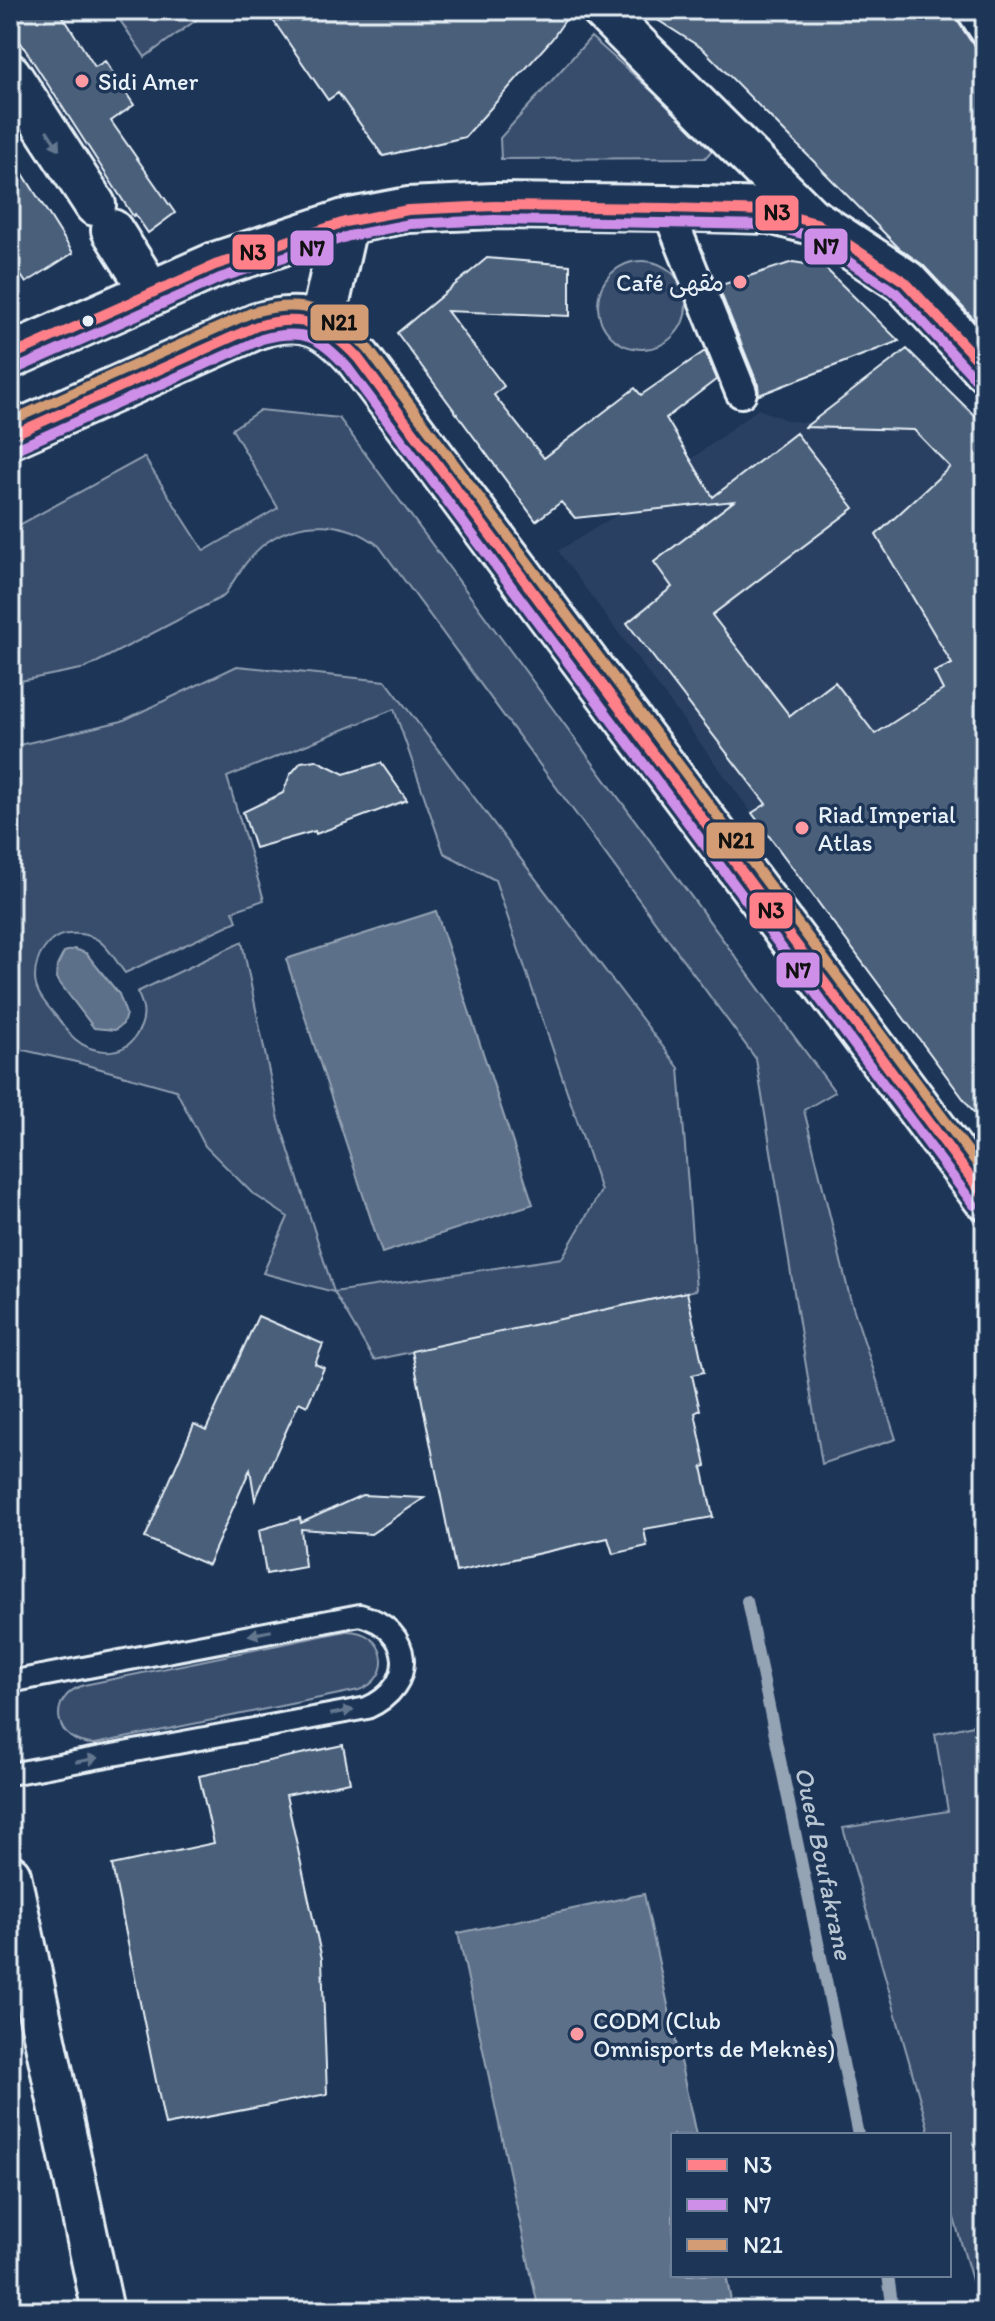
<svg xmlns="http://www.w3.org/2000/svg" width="995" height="2321" font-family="Itim,'Playpen Sans Arabic',sans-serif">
<rect width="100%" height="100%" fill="#1d3557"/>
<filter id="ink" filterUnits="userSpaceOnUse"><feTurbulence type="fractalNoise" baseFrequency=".0125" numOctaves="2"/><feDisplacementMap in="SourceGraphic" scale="16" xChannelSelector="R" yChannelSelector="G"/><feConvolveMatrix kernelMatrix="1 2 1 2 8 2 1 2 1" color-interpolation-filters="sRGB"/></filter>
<g filter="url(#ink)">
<path fill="#2a4162" d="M758,409l31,12 107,8 9,-9 45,47 -74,68 76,130 -9,25 -191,123 -194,-262 62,-38z"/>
<path fill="#374d6c" stroke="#909fb2" stroke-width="2" fill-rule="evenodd" d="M113,10h97l-65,47z
M591,37l124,110 -10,11 -204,1 -1,-21z
M598 305a44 44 0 1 1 88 0a44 44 0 1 1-88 0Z
M260,410l79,8 496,674 -31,18 46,188 46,141 -74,25 -66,-405 -377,-513c-32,-26 -78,-28 -112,-4 -19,14 -31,35 -43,54l-138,72 -76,15v-153l134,-73 60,94 74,-43 -46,-79z
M237,666l149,15 293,387 17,222 -322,70 -40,-68 -71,-19 25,-56 -36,-24 -47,-47 -29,-56 -100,-28 -66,-15v-148l8,-39 -8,-5v-108l112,-26zM394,709l50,144 51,27 106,311 -39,67 -228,34 -55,-172 -37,-178 -105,50c9,17 9,29 -2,45 -13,20 -43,17 -60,2 -7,-6 -13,-16 -20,-24 -8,-10 -20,-22 -20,-37 0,-10 3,-21 9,-29 6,-8 14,-15 25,-15 32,-3 39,16 56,39l112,-52 -4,-10 31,-11 -37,-123z
M346,1631c40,-1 50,46 13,59l-264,54c-41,1 -50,-47 -11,-59z
M985,1722v589h-4l-32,-110v-66h-19l-87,-307 105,-17 -13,-77z"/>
<path fill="#5d7089" stroke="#95a4b5" stroke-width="2" d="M436,911l97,293 -151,49 -96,-294z
M74,949l12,4 33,41 7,20 -3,10 -8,6 -21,-2 -38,-50 1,-12 7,-14z
M644,1894l52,241h-23v140h53l7,36h-194l-81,-378z"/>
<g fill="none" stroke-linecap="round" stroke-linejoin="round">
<path stroke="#95a4b5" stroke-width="12" d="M747,1601l111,534
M888,2275l5,36"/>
</g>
<path fill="#495e7a" stroke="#e8f1f8" stroke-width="2" d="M10,10h49l36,57 10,-6 29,44 -23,16 64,92 -27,20 -13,-19 -2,2 -123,-190z
M266,10h306l-20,29 -87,98 -82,19 -45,-63 -10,7z
M642,10h312l3,10 13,20 6,6 9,2v283l-62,-66 -24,-17 -196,-199z
M10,153l63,100 -47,30 -16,-24z
M487,258l83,7v51l-123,-5 57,75 -10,9 50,63 91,-70 6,7 64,-44 12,28 -51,39 47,79 83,-64 58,75 -142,107 78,101 45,-34 40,52 68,-44 -9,-18 18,-8 -76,-129 74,-68 -36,-37 -109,-3 102,-78 78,77v702l-233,-315 14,-9 -139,-181 45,-36 -18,-25 80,-61 -159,17 -14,-16 -25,19 -139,-188z
M793,262l31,5 75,74 -140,54 -1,-10 -40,-99z
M316,760l28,14 37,-11 26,37 -91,34 -1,-3 -60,17 -12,-36 40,-19 7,-18 11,-13z
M687,1292l17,80 -12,3 8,35 -5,3 11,53 -4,1 11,50 -69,12 3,17 -34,8 -5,-16 -152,34 -44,-221z
M258,1316l65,28 -8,20 9,4 -17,38 -8,-4 -44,98 -5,-31 -42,96 -63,-27 49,-114 12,6z
M362,1495l62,3 -53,36 -70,-5 4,38 -39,7 -7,-44 41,-12 1,5z
M343,1745l7,37 -64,13 36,164 5,135 -162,31 -53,-260 102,-22 -15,-67z"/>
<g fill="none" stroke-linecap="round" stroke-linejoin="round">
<defs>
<path id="service" d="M10,1682l350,-67c54,14 58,71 7,93l-357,66"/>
<path id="pedestrian" d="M972,10l13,20
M667,208l74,184"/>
<path id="minor" d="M602,10l214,213
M10,74l85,131
M112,230l40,63
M10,1875l93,436"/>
<path id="secondary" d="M322,324l23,-102
M10,356l205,-91 130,-43 63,-12 86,-4 173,2 103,3 46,12 89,59 80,86
M10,436l247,-110c47,-15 70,-4 101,32l627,839"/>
</defs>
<use href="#service" stroke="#e8f1f8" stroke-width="26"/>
<use href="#pedestrian" stroke="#e8f1f8" stroke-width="36"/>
<use href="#minor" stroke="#e8f1f8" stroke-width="46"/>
<use href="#secondary" stroke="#e8f1f8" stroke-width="50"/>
<use href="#service" stroke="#1d3557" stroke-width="20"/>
<use href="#pedestrian" stroke="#1d3557" stroke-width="30"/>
<use href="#minor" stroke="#1d3557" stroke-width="40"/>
<use href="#secondary" stroke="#1d3557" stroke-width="44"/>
<defs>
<path id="bus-1" d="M10,356l205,-91 130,-43 63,-12 86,-4 173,2 103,3 46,12 89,59 80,86
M10,436l247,-110c47,-13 68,-3 101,32l627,839"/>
<path id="bus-2" d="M16,369l204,-91 129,-42 61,-12 84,-4 274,5 42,11 86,57 79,85
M16,449l246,-110c41,-11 57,-3 85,28l627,838"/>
<path id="bus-3" d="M10,421l243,-109c53,-14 80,-2 116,38l616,824"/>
</defs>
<use href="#bus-1" stroke="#1d3557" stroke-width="16"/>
<use href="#bus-2" stroke="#1d3557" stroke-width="16"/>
<use href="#bus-3" stroke="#1d3557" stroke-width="16"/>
<use href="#bus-1" stroke="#ff8088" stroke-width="10"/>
<use href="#bus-2" stroke="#ce8fe9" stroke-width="10"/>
<use href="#bus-3" stroke="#d39c74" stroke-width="10"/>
</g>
<defs><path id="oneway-solid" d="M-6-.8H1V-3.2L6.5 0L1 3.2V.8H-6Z" transform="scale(2)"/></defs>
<g fill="#64778f">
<use href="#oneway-solid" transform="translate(53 140) rotate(57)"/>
<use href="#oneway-solid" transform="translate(260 1633) rotate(169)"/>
<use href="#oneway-solid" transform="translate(342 1712) rotate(-11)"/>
<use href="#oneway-solid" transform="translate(87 1760) rotate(-11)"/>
</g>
</g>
<g fill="#ff9aa2" stroke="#1d3557" stroke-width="3">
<circle cx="82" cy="81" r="8"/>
<circle cx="740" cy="282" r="8"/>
<circle cx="802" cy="828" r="8"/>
<circle cx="577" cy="2034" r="8"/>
</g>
<circle fill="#e8f1f8" stroke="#1d3557" stroke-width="3" cx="88" cy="321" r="7"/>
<g text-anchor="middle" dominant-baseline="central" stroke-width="7" stroke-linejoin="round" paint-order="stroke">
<g font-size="24" fill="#e8f1f8" stroke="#1d3557" text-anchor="start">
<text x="98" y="81">Sidi Amer</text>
<text x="724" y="282" text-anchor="end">Café مقهى</text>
<text x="818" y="814">Riad Imperial<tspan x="818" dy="28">Atlas</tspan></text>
<text x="593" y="2020">CODM (Club<tspan x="593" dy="28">Omnisports de Meknès)</tspan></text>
</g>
<g font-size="26" font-style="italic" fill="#b7c4d1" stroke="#1d3557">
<text transform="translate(824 1863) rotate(78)">Oued Boufakrane</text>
</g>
</g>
<g stroke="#1d3557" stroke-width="3">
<rect x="754" y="194" width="46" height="38" rx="8" fill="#ff8088"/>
<rect x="803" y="227" width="46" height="39" rx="8" fill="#ce8fe9"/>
<rect x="289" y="229" width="46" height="38" rx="8" fill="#ce8fe9"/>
<rect x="231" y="233" width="45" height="38" rx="8" fill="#ff8088"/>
<rect x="309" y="303" width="61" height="39" rx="8" fill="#d39c74"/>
<rect x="705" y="821" width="61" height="39" rx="8" fill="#d39c74"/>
<rect x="748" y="891" width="46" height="39" rx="8" fill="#ff8088"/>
<rect x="775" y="951" width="46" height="38" rx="8" fill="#ce8fe9"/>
</g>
<g font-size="22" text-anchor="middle" font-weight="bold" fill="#111">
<text x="777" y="220">N3</text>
<text x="826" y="254">N7</text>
<text x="312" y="256">N7</text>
<text x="253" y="260">N3</text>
<text x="339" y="330">N21</text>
<text x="736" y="848">N21</text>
<text x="771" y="918">N3</text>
<text x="798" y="978">N7</text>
</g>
<rect width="995" height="2321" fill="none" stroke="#1d3557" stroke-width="40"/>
<rect x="20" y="20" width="955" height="2281" fill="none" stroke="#e8f1f8" stroke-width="3" filter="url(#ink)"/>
<rect x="671" y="2133" width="280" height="144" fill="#1d3557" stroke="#6e8097" stroke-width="2"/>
<rect x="687" y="2159" width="40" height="12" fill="#ff8088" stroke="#6e8097" stroke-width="2"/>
<text x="743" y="2173" font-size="24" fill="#e8f1f8">N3</text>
<rect x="687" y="2199" width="40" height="12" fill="#ce8fe9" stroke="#6e8097" stroke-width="2"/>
<text x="743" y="2213" font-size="24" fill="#e8f1f8">N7</text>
<rect x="687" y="2239" width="40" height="12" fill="#d39c74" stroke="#6e8097" stroke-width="2"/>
<text x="743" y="2253" font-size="24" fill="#e8f1f8">N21</text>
</svg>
